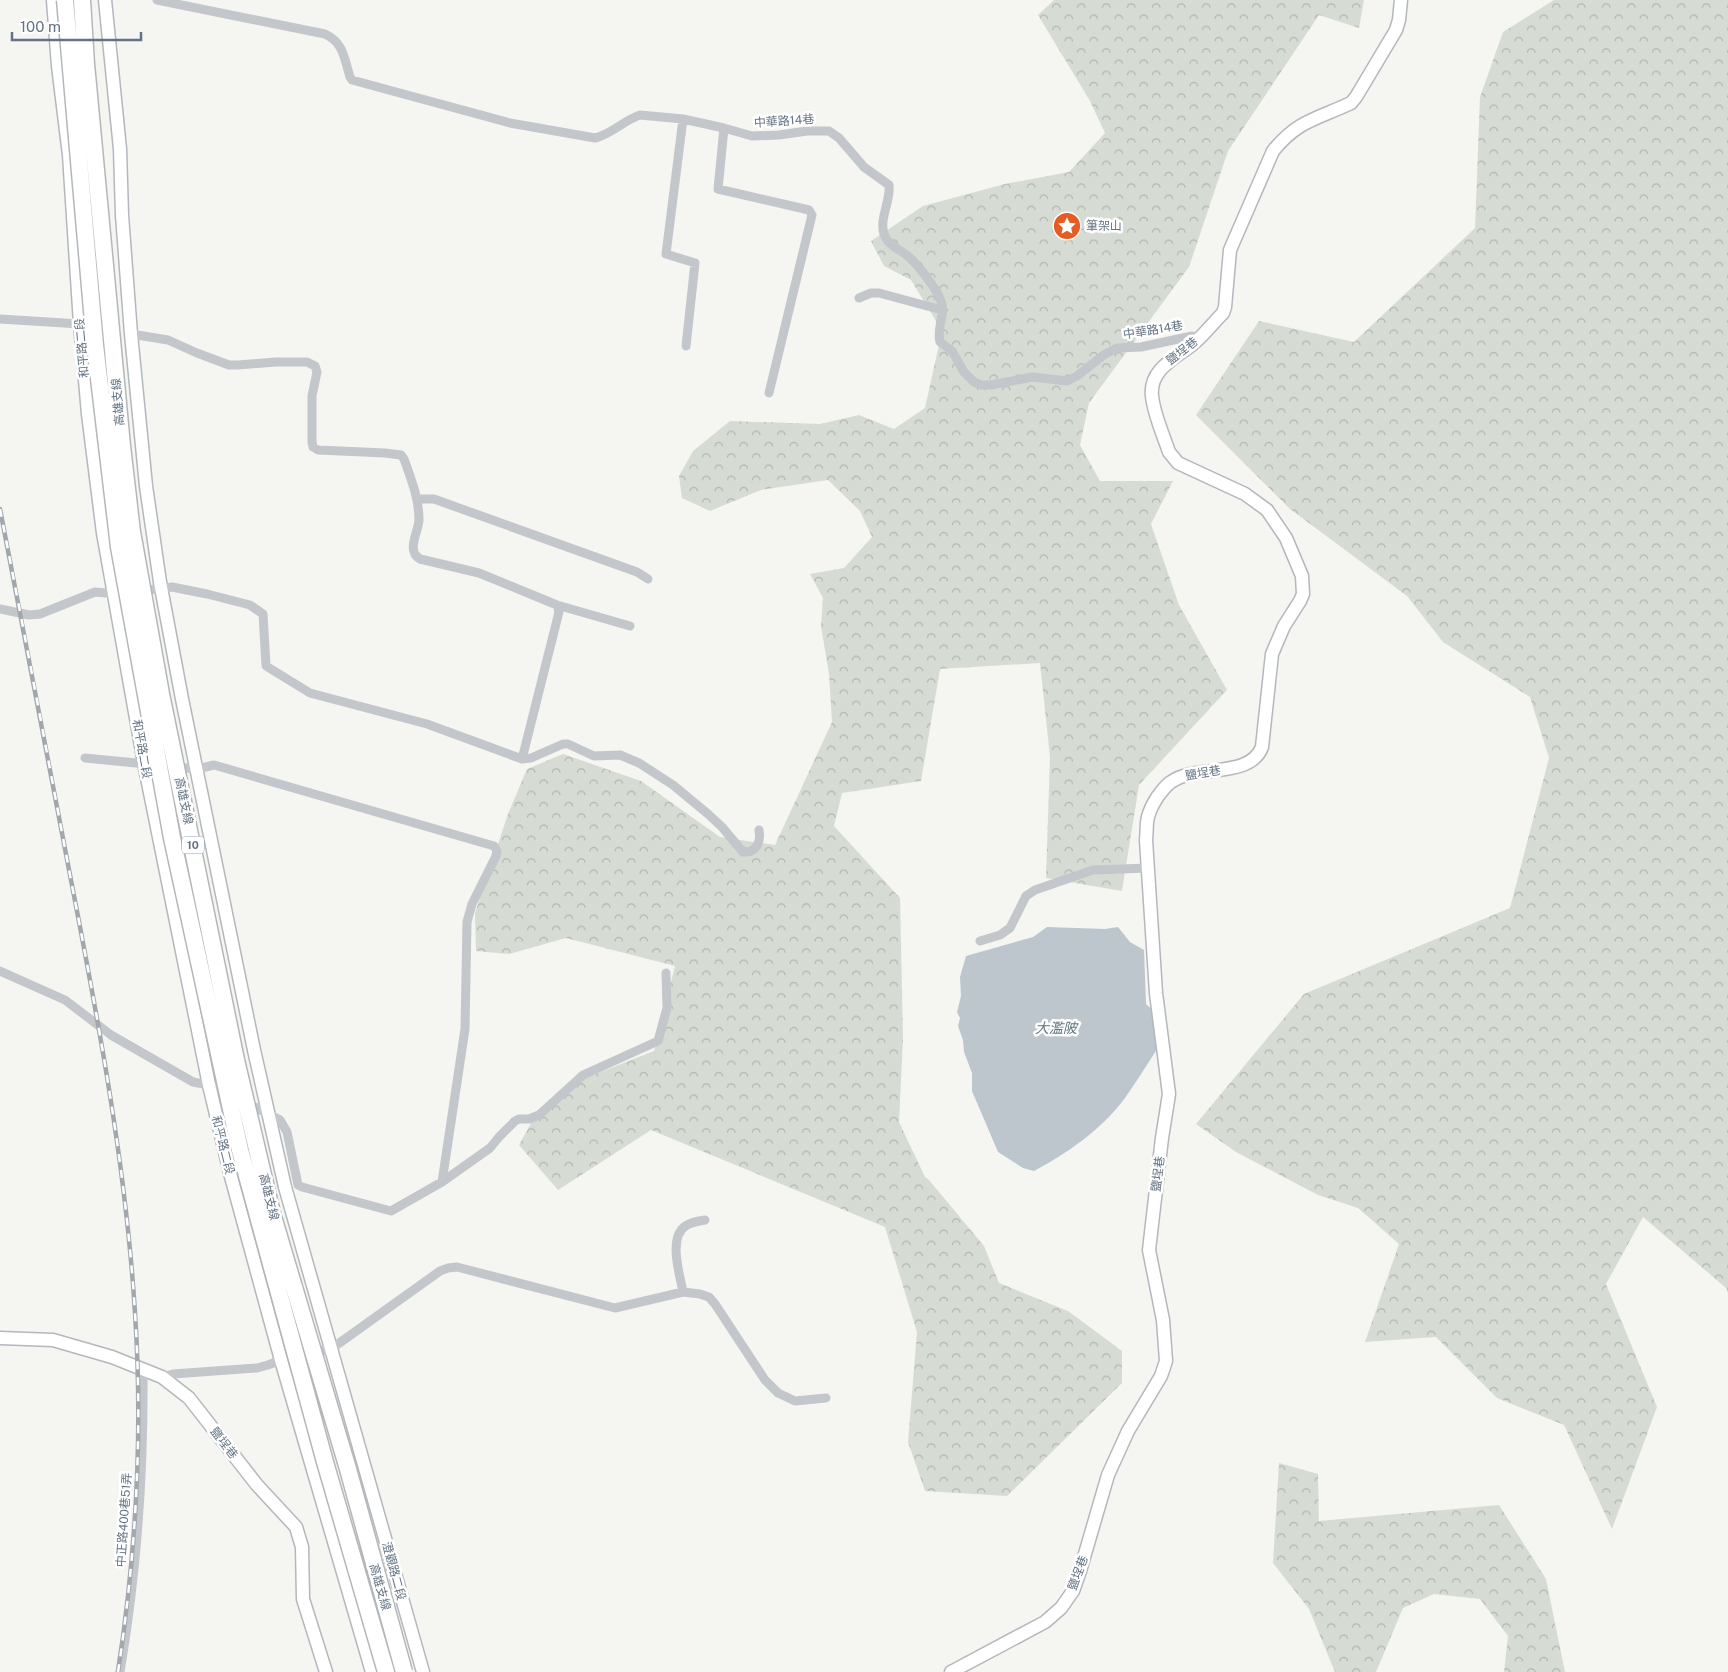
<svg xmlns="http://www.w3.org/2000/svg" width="1728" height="1672" font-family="'Public Sans','Noto Sans TC',sans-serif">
<defs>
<pattern id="forest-crowns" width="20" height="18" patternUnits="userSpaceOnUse" patternTransform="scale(1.25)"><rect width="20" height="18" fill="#d6dcd3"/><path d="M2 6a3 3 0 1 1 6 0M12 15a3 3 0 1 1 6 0" fill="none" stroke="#b1b7b1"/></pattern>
</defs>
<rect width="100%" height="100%" fill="#f5f5f2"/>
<path fill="url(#forest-crowns)" d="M1054,0h310l-5,28 -40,-13 -91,136 -39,116 -100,136 -9,42 20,36h73l-22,43 28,81 48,85 -88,95 -17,106 -76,-13 4,-121 -10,-94 -100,6 -19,112 -79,12 -8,33 66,72 3,140 -4,84 26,55 4,3 55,66 15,37 69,28 54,40v32l-115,113 -82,-5 -17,-49 9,-110 -32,-105 -234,-97 -93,60 -39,-45 16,-29 30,-30 89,-35 21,-85 -109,-28 -57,16 -33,-3 -1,-38 33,-99 19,-45 36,-15 78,27 79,56 55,8 57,-123 -3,-48 -8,-48 2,-28 -13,-24 34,-6 28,-31 -12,-26 -32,-31 -67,10 -51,21 -28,-13 -3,-22 14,-25 37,-30 90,3 39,-9 35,14 31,-21 17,-77 -31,-51 -27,-14 -13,-25 52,-35 82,-22 64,-12 36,-39 -15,-32 -52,-86z
M1554,0h174v1293l-2,-5 -83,-71 -37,67 51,123 -45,122 -48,-104 -67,-27 -61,-61 -71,5 34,-98 -41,-36 -40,-13 -82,-43 -40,-28 108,-130 206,-86 39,-150 -19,-61 -87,-55 -36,-46 -117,-87 -94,-94 63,-94 95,21 121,-114 5,-131 23,-65z
M1279,1463l39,11 1,47 180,-16 47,74 19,93h-61l4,-36 -28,-37 -46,-5 -31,14 -27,64h-41l-26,-63 -36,-46z"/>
<path fill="#bdc6cc" d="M1047,927l58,2 13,-2 12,15 14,8 2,54 10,9 3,33c-11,17 -22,35 -34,52 -23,31 -57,55 -91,73l-11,-3 -25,-16 -26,-61v-18l-8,-21 -1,-12 -5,-14 2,-8 -3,-6 4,-16 -1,-19 6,-21 67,-19z"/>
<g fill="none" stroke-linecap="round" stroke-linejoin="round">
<defs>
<path id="secondary" d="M53,0l5,66 11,89 11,169 8,90 15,119 41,230 65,322 21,88 51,187 91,312
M105,0l15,149 2,66 9,119 15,152 14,96 22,117 72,351 31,137 138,485
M0,1338l53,2 59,17 50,20 27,21 68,87 39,42 6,20 1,52 23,73
M951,1672l94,-50 16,-14 12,-17 7,-20 28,-96 20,-44 33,-55 5,-15 -3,-41 -14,-70 13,-112 7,-44 -13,-101 -10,-153c1,-7 0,-16 2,-23 2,-8 6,-15 10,-21 4,-5 8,-11 13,-14 25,-18 79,-3 91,-35l10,-93 12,-28 16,-25 3,-7 -1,-18 -16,-38 -19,-28 -22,-16 -67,-31 -9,-11c-6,-18 -15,-37 -17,-56 -3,-27 24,-38 41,-52 11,-9 20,-21 30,-31l2,-6 5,-57 43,-99c25,-31 44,-32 78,-48l5,-6 40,-67 3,-10 2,-20"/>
</defs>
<use href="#secondary" stroke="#b3b8bd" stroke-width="15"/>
<path stroke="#c3c6ca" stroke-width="9" d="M157,0l168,34c19,9 19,24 25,43l2,3 158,43 85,15c17,-4 29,-18 45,-23l43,4 41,9 28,8 27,-1 28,-4h22l10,7 25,29 25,18c2,16 -10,33 -5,49 3,11 17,16 25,23 10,9 27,31 32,44 5,13 -5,27 -1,41l12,9 12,21 10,10 7,3h10l41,-8 35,4 10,-5 28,-22 12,-6 24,-1 51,-11 3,2 -1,5
M683,119l-17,135 29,9 -9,83
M724,128l-6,61 91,21 3,5 -43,178
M859,298l12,-5h8l63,17
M0,319l80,5
M131,334l37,6 29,13 32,12h9l38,-3h31l8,4 2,6 -5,24v46l1,5 5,3 67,3 16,2 3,4c7,20 15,39 15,61 -1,13 -13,31 1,39l59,14 78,32 73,21
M418,499h16l203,73 11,7
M140,591l32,-4 35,7 43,11 13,9 3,52 44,27 117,31 95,35 9,-1 32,-14h5l26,12 26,-1 19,8 34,22 35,29 14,13 21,25c14,1 18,-10 16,-22
M0,609l29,6 11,-1 55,-22 22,2
M85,758l112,11 17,-4 280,81 3,5 -1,5 -24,48 -5,18 -2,107 -23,153
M522,759l37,-147 -2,-7
M980,941l20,-6 10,-7 16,-32 9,-6 58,-20 55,-2
M0,971l65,29 46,35 82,47 16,3 20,9
M245,1102l35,18 7,12 11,53 4,2 89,24 51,-29 48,-34 9,-11 16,-16 4,-2h10l10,-4 44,-40 75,-34 9,-33 -1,-35
M683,1292c-3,-17 -16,-56 4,-67 5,-3 13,-4 18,-5
M162,1377l11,-3 84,-6 11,-3 13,-5 50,-11 109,-78 8,-3 9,-1 158,41 68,-16 17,2 9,3 6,7 50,76 13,13 17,8 31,-3
M120,1672c17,-100 24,-202 23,-303"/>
<use href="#secondary" stroke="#fff" stroke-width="12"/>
<defs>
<path id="rail" d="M0,509c24,122 47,244 70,366 28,144 56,291 65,438 8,120 1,241 -17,359"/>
</defs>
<use href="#rail" stroke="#a1a7ad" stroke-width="4.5"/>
<use href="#rail" stroke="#fff" stroke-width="2.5" stroke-dasharray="8" stroke-linecap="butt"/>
<defs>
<path id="highway-bridge" d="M65,0l30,345 24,202 53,291 68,312 85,312 61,210
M82,0l4,64 36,382 10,86 29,162 75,366 36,153 76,256 56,203"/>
</defs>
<use href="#highway-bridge" stroke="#b4b7ba" stroke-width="19" stroke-linecap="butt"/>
<use href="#highway-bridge" stroke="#fff" stroke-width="16"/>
</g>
<defs>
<symbol id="sight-disc" viewBox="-11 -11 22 22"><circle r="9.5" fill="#e45b23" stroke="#fff"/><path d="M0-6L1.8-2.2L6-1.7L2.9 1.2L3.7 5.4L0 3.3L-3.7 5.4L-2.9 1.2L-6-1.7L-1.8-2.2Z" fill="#fff"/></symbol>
</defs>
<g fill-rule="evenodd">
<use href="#sight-disc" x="1051" y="210" width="32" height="32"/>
</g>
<g text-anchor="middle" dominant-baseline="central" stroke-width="5" stroke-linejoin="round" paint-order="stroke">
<rect fill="#fff" stroke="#929da8" stroke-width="1" x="182" y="836.5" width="22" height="17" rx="4"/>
<g font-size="11" font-weight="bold" fill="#647383">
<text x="193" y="845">10</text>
</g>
<g font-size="12" fill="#647383" stroke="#fff">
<text transform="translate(784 121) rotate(-4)">中華路14巷</text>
<text transform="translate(1153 330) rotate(-9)">中華路14巷</text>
<text transform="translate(82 348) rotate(-95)">和平路二段</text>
<text transform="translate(1182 351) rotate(-38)">鹽埕巷</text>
<text transform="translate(118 402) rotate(-95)">高雄支線</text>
<text transform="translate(142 749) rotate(80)">和平路二段</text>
<text transform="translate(1203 773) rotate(-10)">鹽埕巷</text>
<text transform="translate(184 801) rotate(78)">高雄支線</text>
<text transform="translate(223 1145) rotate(76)">和平路二段</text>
<text transform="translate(1158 1174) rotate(-83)">鹽埕巷</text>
<text transform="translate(269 1197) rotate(76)">高雄支線</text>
<text transform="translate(224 1443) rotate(52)">鹽埕巷</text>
<text transform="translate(124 1520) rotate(-86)">中正路400巷51弄</text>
<text transform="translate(394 1571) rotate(75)">澄觀路二段</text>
<text transform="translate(1078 1573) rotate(-70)">鹽埕巷</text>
<text transform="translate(380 1587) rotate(74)">高雄支線</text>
</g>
<g font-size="12" fill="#647383" stroke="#fff" text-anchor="start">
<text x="1086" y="226">筆架山</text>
</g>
<g font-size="14" font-style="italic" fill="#5f7680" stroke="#fff">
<text x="1056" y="1028">大濫陂</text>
</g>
</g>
<path d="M12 32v8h129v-8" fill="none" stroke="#647383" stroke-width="2.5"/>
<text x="20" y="32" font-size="15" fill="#647383" stroke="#ffffff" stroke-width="4" paint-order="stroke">100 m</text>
</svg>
